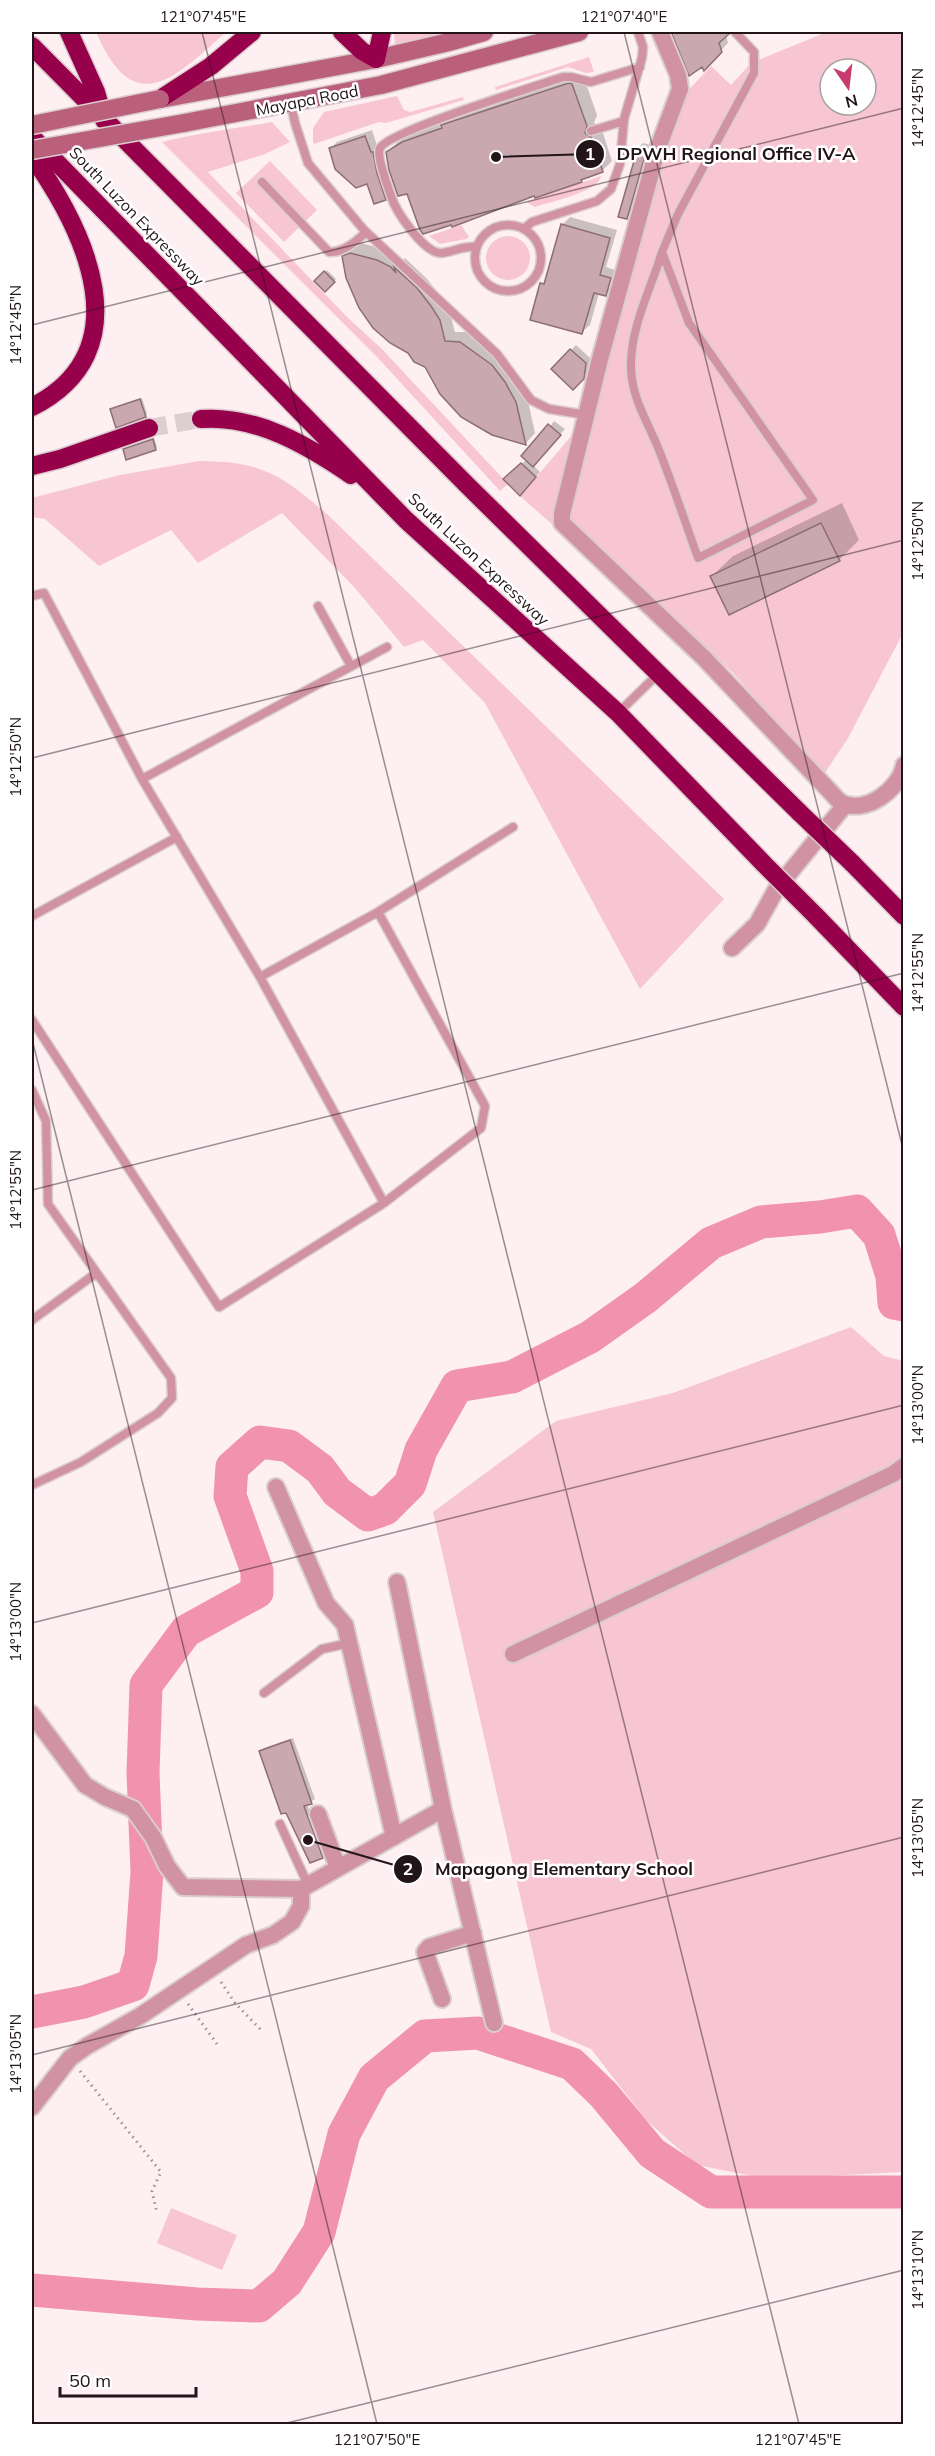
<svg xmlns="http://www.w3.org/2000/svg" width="935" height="2456" font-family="Mulish,sans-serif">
<rect width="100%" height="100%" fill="#fdeff2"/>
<path fill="#f8c6d3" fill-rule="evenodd" d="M96,32h-1h131c-51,46 -92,89 -130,0z
M394,32h68l-67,15z
M827,32h76v601l-56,107 -23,34 -91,-101 -165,-154 26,-111 68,-260 20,-51 29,-31 20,19 20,-22zM830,69h36v36h-36z
M589,57l5,15 -8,1 -18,-6 -72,23 -1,-3z
M397,96l7,14 6,2 53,-15 1,3 -78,23 -7,-1 -65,22 -1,-2v-14l11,-16z
M272,122l18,20 -25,12 -57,18 140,146 33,30 127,136 -8,7 -122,-133 -216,-216c36,-9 73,-13 110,-20z
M270,161l47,49 -33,32 -48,-49z
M601,176c-1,15 -51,26 -66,31l-9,-5z
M461,225l8,12 -3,2 -26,5 -11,-8z
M486 258a22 22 0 1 1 44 0a22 22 0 1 1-44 0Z
M579,427l-17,106 -42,-37z
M199,461c63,0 83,14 129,54l396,384 -84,90 -155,-286 -62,-63 -19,7 -49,-59 -73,-75 -84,50 -27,-33 -72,36 -54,-47 -13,-2v-19l88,-23z
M851,1327l33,29 19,5v811l-135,7 -71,-14 -50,-44 -56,-72 -40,-17 -118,-520 123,-91 117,-28z
M171,2208l66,27 -15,35 -65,-27z"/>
<path fill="#0003" d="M673,32h55l-2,2 2,9 -24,25z
M583,75l14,40 -3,8 7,4 11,34 -10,10 -21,9 -79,26 -94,-14 -21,-40 11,-10 15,-10 40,-17z
M372,130l20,62 -7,7 -55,-50 7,-7z
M643,143l7,2 -19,68 -4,5 12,-71z
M570,217l47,13 -11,37 12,4 -5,16 -7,8 -7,-2 -9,32 -8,7 -40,-48 5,-5 15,-54z
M361,243l26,7 16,10 2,-2 21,20 15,18 8,14 6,22h15l32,23 13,16 11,21 9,41 -9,10 -33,-10 -66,-67 -83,-109z
M327,270l9,9 -11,11 -9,-9z
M576,345l14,13 -1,14 -16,16 -20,-19z
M142,398l5,16 -2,2 -33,-7z
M554,421l11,8 -32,36 7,7 -16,18 -18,-11 21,-20z
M154,438l3,9 -2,2h-30z
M842,503l17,37 -20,20 -127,16 21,-20z
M293,1738l22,61 -8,5 19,49 -4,3 -35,-45 -27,-59 4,-4z"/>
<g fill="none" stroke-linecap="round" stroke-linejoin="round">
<path stroke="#f193ae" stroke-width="33" d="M32,2012l52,-10 49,-17 8,-29 6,-84 -4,-99 3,-88 40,-54 71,-39v-21l-27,-75 2,-29 28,-25 29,4 31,23 17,23 31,23 17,-6 25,-25 11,-34 36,-64 55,-9 78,-40 55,-39 66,-55 50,-21 59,-5 37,-6 22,24 13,41 2,27 10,2
M32,2290l165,14 62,2 28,-24 32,-50 25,-98 30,-56 51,-42 53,-3 94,31 32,31 48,58 59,39h193"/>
</g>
<path fill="#caa8b0" stroke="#8d6e76" stroke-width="1.5" d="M671,32h58v2l-10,9 3,9 -18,19 -2,-4 -13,9z
M569,83l3,1 15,42 -2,7 6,4 12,35 -22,8 1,2 -47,16 -1,-2 -82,31 -1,-2 -28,9 -3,-4 -13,-36 -9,2 -9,-26 -3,-18 16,-10 40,-14 -1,-3z
M365,136l6,16h2l4,21 9,27 -12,4 -7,-20 -11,4 -21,-19 -6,-21z
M638,147l9,2 -20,70 -9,-2z
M561,224l49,14 -10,37 11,3 -5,18 -12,-3 -12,41 -52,-14 10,-37 4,1z
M350,253l27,7 14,7 5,6 -2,-6 23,21 14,18 9,14 5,21 15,1 32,23 13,17 11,20 10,43 -34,-10 -31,-18 -21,-23 -15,-27 -11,-5 -6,-9 -18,-10 -17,-15 -14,-20 -13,-30 -4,-22z
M324,271l11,11 -10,10 -11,-11z
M570,349l16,14 -2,16 -11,11 -22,-21z
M140,399l6,18 -30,11 -6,-19z
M548,424l13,11 -28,32 -12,-11z
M153,439l3,11 -30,10 -3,-11z
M521,463l15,14 -16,19 -17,-17z
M821,523l19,38 -111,54 -19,-39z
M290,1740l22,64 -8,2 19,52 -13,5 -24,-50 -5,1 -22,-63z"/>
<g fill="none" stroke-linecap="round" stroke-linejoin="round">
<path stroke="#dcced1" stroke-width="18" stroke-dasharray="18 9" stroke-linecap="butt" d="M149,428l52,-9"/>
<defs>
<path id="lane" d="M291,104l4,19 13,40 56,67 133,124 34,46 18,9 38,6
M591,131l33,-10
M262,182l67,70c13,1 28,-11 37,-20
M475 258a33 33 0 1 1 66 0a33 33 0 1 1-66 0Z
M524,229l8,-7 65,-21 14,-12 9,-25 4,-45 18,-61 1,-11 -5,-15
M477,247c-13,-2 -23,5 -36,6 -17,0 -45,-41 -50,-57 -3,-9 -15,-40 -11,-48 9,-17 157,-62 183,-71h8l20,5 49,-15
M662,252c-11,37 -30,71 -31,111 -1,33 16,57 28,87 14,35 26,72 39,108l115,-58 -124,-177 -27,-71 16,-38 76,-141v-21l-19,-20
M32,596l12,-3 98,186 118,198 124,226
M318,606l33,60
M618,713l40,-39
M142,779l245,-132
M32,916l145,-79
M260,977l118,-65 135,-85
M32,1020l187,287 165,-104 97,-75 4,-22 -107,-194
M32,1090l14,31 2,83 123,174 1,20 -14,15 -77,49 -49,23
M32,1320l63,-46
M264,1693l58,-44 28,-6
M280,1824l28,61"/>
<path id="street" d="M660,32l18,43 2,14 -23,62 -58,212 -37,151v9l142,135 136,144c25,14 60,-13 64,-37
M732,948l25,-24 20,-36 68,-83
M276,1487l50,116 19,22 49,212
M397,1582l46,227 51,214
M513,1654l380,-180 11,-8
M32,1714l53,71 20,12 28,12 20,28 14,29 16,21 118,2 142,-80
M318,1814l20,54
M442,1999l-17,-47 4,-5 44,-14
M32,2107l38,-49 17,-12 53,-30 106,-71 27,-10 19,-13 9,-16v-17"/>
<path id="secondary" d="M160,99l216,-40 73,-17 35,-10
M184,123l197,-38 198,-53"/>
<path id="highway" d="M69,32l27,60 8,28
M342,32l20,19 14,8 6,-27
M32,46l436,440 332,327
M160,99l51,-33 41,-34
M32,137l374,383 212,193 146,151
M32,156c53,75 111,195 0,251
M201,419c55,-4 106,26 150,56
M32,466l28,-7 89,-31
M852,863l52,53
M815,915l89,92"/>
</defs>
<use href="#lane" stroke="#dacccf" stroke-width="11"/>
<use href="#street" stroke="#dacccf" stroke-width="20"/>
<use href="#secondary" stroke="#dacccf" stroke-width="21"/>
<use href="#highway" stroke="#dacccf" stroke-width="21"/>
<path stroke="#9e9194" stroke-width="3" stroke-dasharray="1.5 4.5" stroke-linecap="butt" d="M221,1982l14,21 27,28
M188,2004l29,40
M80,2071l81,101 -9,19 5,22"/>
<use href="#lane" stroke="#d192a3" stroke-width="8"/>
<use href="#street" stroke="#d192a3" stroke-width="16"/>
<use href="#secondary" stroke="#bb607c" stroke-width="18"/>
<use href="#highway" stroke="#97004a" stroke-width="18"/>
<defs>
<path id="secondary-bridge" d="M32,125l128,-26
M32,150l152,-27"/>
<path id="highway-bridge" d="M800,813l52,50
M764,864l51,51"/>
</defs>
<use href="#secondary-bridge" stroke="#dacccf" stroke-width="21" stroke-linecap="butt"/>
<use href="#highway-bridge" stroke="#dacccf" stroke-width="21" stroke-linecap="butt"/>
<use href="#secondary-bridge" stroke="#bb607c" stroke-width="18"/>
<use href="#highway-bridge" stroke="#97004a" stroke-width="18"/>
</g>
<path fill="none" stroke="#211519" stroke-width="1.5" stroke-opacity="0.45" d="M202,32l597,2392M624,32l280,1121M32,325l872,-217M32,758l872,-218M32,1039l345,1385M32,1190l872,-217M32,1623l872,-218M32,2055l872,-218M283,2424l621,-154"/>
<g text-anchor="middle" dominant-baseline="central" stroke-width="5" stroke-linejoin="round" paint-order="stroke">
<g font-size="16" fill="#211519" stroke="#fff">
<text transform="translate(307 100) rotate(-11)">Mayapa Road</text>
<text transform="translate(137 216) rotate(46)">South Luzon Expressway</text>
<text transform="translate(479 559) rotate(43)">South Luzon Expressway</text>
</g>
</g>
<path fill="none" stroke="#211519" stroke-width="2" d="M496 157L590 154M308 1840L408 1869"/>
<g fill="#211519" stroke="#fff" stroke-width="2">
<circle cx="496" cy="157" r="6"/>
<circle cx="308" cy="1840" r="6"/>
<circle cx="590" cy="154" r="15"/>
<circle cx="408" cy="1869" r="15"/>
</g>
<g font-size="18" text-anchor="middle" font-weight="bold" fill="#fff">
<text x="590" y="160">1</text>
<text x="408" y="1875">2</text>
</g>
<g font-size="18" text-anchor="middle" font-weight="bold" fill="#211519" stroke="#fff" stroke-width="5" stroke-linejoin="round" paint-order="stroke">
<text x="736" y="160">DPWH Regional Office IV-A</text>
<text x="564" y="1875">Mapagong Elementary School</text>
</g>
<rect width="935" height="2456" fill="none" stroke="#ffffff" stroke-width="66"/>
<g transform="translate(848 87) rotate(166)"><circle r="28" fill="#ffffff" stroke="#a6a1a3" stroke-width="1.5"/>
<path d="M0-4.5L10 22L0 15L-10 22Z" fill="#c73b70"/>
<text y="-9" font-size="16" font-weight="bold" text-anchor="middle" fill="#211519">N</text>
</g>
<path d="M60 2387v9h136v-9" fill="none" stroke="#211519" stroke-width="3"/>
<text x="69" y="2387" font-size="18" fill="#211519" stroke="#ffffff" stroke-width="4.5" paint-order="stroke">50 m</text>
<rect x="33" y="33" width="869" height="2390" fill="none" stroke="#211519" stroke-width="2"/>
<g font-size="15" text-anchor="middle" fill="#211519">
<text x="203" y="22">121°07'45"E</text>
<text x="624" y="22">121°07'40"E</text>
<text transform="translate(918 108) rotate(-90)" y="5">14°12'45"N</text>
<text transform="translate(16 325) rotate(-90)" y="5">14°12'45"N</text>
<text transform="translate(918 541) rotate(-90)" y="5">14°12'50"N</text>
<text transform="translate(16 757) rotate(-90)" y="5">14°12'50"N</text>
<text transform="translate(918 973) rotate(-90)" y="5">14°12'55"N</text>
<text transform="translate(16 1190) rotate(-90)" y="5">14°12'55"N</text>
<text transform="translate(918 1405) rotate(-90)" y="5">14°13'00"N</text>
<text transform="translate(16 1622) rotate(-90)" y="5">14°13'00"N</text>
<text transform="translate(918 1838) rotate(-90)" y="5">14°13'05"N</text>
<text transform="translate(16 2054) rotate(-90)" y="5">14°13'05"N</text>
<text transform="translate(918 2270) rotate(-90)" y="5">14°13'10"N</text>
<text x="377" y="2445">121°07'50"E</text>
<text x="798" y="2445">121°07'45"E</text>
</g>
</svg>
